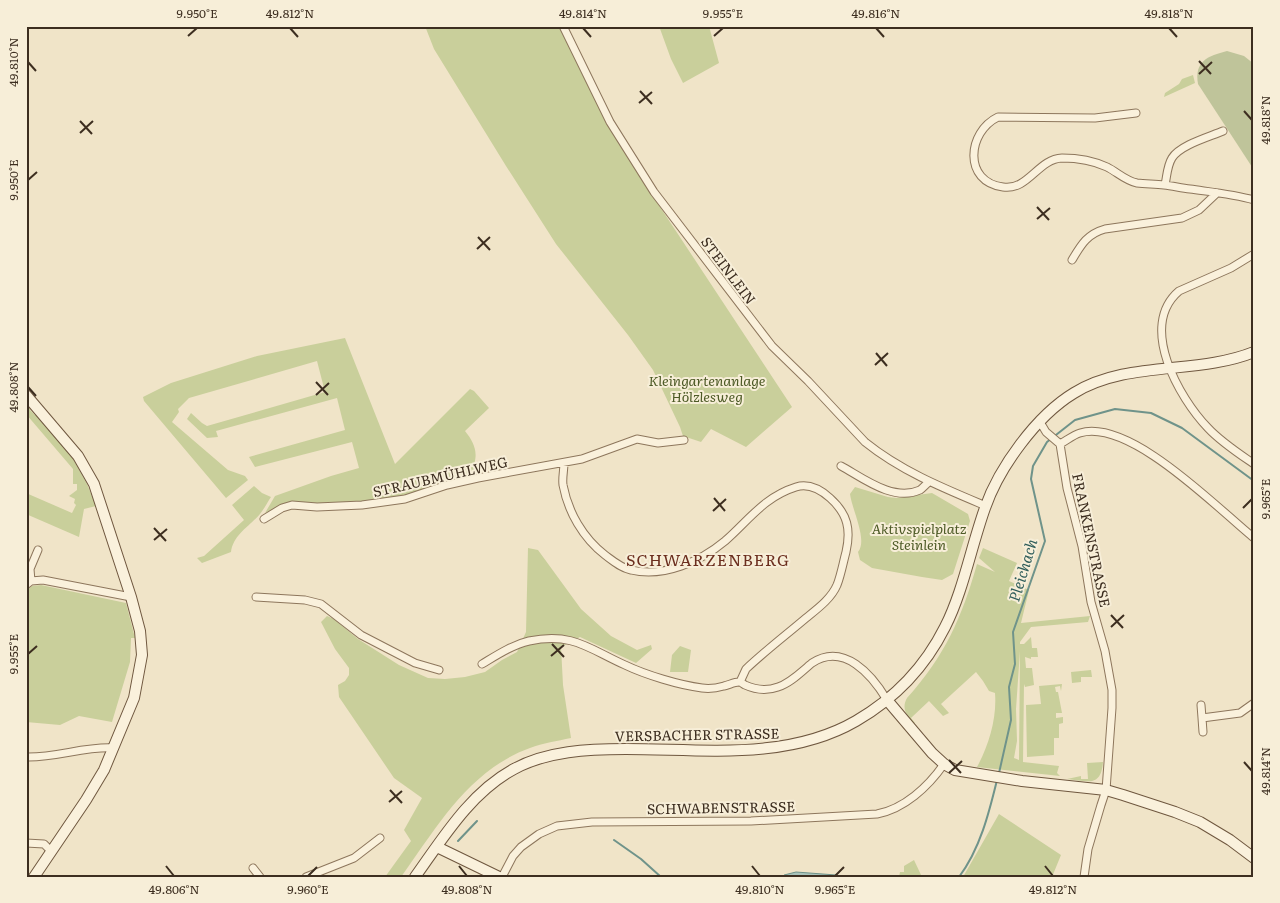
<svg xmlns="http://www.w3.org/2000/svg" width="1280" height="903" font-family="Literata,serif">
<rect width="100%" height="100%" fill="#f0e4c8"/>
<path fill="#c9cf9b" fill-rule="evenodd" d="M425,26h138l74,146 155,235 -46,40 -35,-18 -10,13 -18,-6 -3,-9 -27,-57 -25,-35 -72,-91 -50,-78 -72,-117z
M659,26h50l10,37 -36,20 -12,-24z
M1193,75l2,8 -31,14 1,-4 14,-9 3,-5z
M345,338l50,126 75,-75 4,2 15,17 -24,23c9,11 14,22 8,36l3,7 -70,22 -39,7 -59,2c-17,-7 -28,1 -43,8l10,-17 56,-20 28,-8 -7,-26 -97,25 -6,-10 96,-27 -8,-32 -121,33 2,6 -11,1 -20,-19 4,-6 11,10 5,3 118,-34 -8,-31 -128,37 -11,11 1,3 -7,10 56,48 17,6 3,4 -22,18 -82,-97 -1,-4 28,-14 86,-27z
M26,405l5,3 -1,2 5,5 1,-1 35,41 16,29 9,22 -12,3 -5,28 -53,-23v-21l46,20 4,-8 -2,-2 1,-4 -6,-3 8,-6v-6h-4v-15l-47,-55z
M254,486l8,7 9,4c-4,6 -7,12 -11,17 -10,12 -27,21 -29,38l-29,11 -5,-5 7,-2 40,-36 -12,-15z
M855,487l33,10 8,1 36,-5 36,21 2,7 -17,53 -11,6 -20,-3 -50,-9 -12,-8 -2,-8c10,-12 -6,-42 -8,-58z
M528,548l10,2 43,59 30,27 26,14 14,-5 1,4 -16,14 -56,-26 -19,10 2,38 8,53c-14,3 -28,5 -41,10 -61,22 -93,79 -129,129h-16l26,-36 -7,-11 18,-32 -28,-20 -55,-81 -1,-12 7,-4 4,-6v-7l-14,-19 -14,-27 6,-6 7,3 24,20 41,26 29,13 17,1 20,-2 20,-5 17,-12 15,-8 9,-20z
M983,548l34,15 -8,18 20,9 -8,33 69,-7 -2,6 -57,5 -11,15v2h4l7,-7 1,11h5l1,9h-7v2l-6,-2 1,11h6l2,17 -9,2 -1,-3 -1,78 36,4 -2,7 3,3 -83,-9c12,-22 20,-49 18,-74l-6,-2 -6,-10 -7,-9 -35,32 8,9 -6,3 -14,-15 -18,17 4,5 -2,1c-6,-9 -12,-15 -6,-26 38,-42 55,-81 70,-134l18,8 -16,-14zM1020,651l-1,109 -5,-2 3,-17 -1,-32z
M41,585l85,18 9,35h-4l-1,24 -18,60 -33,-6 -19,9 -34,-3v-131l6,-5z
M680,646l11,4 -3,22h-18l2,-17z
M1091,670l1,7h-11v5l-9,1 -1,-11z
M1062,684l-1,7 -1,-5 -5,1 1,5h2l4,21h-6v5l7,-1v6l-4,1v14h-5v17l-27,2 -1,-52 15,-1 -2,-18z
M1103,762c-2,26 -16,19 -36,17l14,-3v3h7l-1,-16z
M999,814l62,41 -9,22h-89z
M914,860l8,17h-23l1,-5h4v-6z"/>
<path fill="#bfc49a" d="M1227,51l17,5 10,8v106l-56,-86c-4,-23 10,-28 29,-33z"/>
<path fill="#a9c4bc" stroke="#6f938a" d="M796,872l40,3 6,2h-59l1,-2z"/>
<g fill="none" stroke-linecap="round" stroke-linejoin="round">
<path stroke="#6f938a" stroke-width="2" d="M999,773l12,-53 -2,-33 6,-23 -2,-32 32,-91 -14,-62 2,-13 14,-24 28,-22 40,-11 36,4 31,15 72,53
M614,840l27,19 20,18
M458,841l19,-20
M959,877c21,-28 30,-64 38,-97"/>
<defs>
<path id="street" d="M563,26l47,96 44,70 118,154 36,35 57,61c36,29 78,46 121,64
M1136,113l-41,5 -97,-1c-31,15 -35,65 5,70 25,4 35,-28 59,-29 15,0 32,3 45,9 10,5 19,14 30,16 9,1 18,1 27,2 9,1 17,3 26,4 21,3 43,5 64,11
M1165,185c2,-9 2,-19 7,-27 8,-13 37,-21 51,-27
M1254,254l-23,14 -52,23c-41,35 0,107 29,137 13,14 30,25 46,36
M1072,260c9,-15 15,-26 33,-31l77,-11 17,-8 18,-17
M1040,422l6,10 14,12 7,44 15,58 9,56 14,49 7,39v18l-6,82 -5,15 -13,44 -4,28
M1060,444c6,-3 13,-9 20,-11 50,-15 138,76 174,105
M564,463c0,7 -2,15 -1,22 5,27 20,53 42,70 8,6 16,13 26,15 33,8 70,-9 94,-29 24,-21 39,-44 71,-54 13,-4 25,3 34,11 18,16 21,32 16,54 -3,11 -5,23 -9,33 -6,14 -20,24 -31,33 -20,17 -41,33 -60,51l-6,13
M841,466c22,12 52,36 79,24 3,-2 6,-6 9,-8
M264,519l18,-11 10,-3 25,2 45,-2 43,-6 42,-14 31,-7 104,-19 55,-20 21,4 26,-3
M31,581l-1,-12 8,-19
M26,585l5,-4 12,-1 88,17
M256,597l49,3 16,4 40,31 54,28 24,7
M482,664c15,-9 30,-19 47,-23 44,-9 60,8 96,24 21,10 54,20 77,23 7,1 15,0 22,-2 5,-1 10,-4 15,-4 2,0 4,2 6,3 11,5 22,6 33,2 13,-4 24,-16 34,-24 32,-21 60,12 75,37
M1201,705l1,13 38,-5 14,-10
M1202,718l1,14
M26,757c30,1 59,-11 88,-9
M26,843l18,1 7,7
M253,868l7,9
M306,877l48,-19 26,-20
M502,877l11,-21 8,-9 18,-13 18,-8 35,-4 159,-1 126,-7c27,-5 51,-27 67,-50"/>
<path id="secondary" d="M26,395l52,61 16,28 37,113 9,34 2,24 -8,43 -30,72 -18,30 -52,77
M887,700l45,53 12,11 11,6 67,11 84,9 17,5 52,17 25,10 30,18 24,18
M437,847l62,30
M415,877c28,-39 55,-84 99,-108 33,-18 74,-20 112,-20 76,0 161,12 230,-28 38,-22 69,-54 89,-94 18,-35 26,-80 40,-119 14,-40 51,-92 89,-115 54,-33 123,-18 180,-41"/>
</defs>
<use href="#street" stroke="#8d765c" stroke-width="9"/>
<use href="#secondary" stroke="#6f573f" stroke-width="12"/>
<use href="#street" stroke="#faf1dc" stroke-width="7"/>
<use href="#secondary" stroke="#faf1dc" stroke-width="10"/>
</g>
<path fill="none" stroke="#3d2e20" stroke-width="2" d="M290,28l8,9M583,28l8,9M876,28l8,9M1169,28l8,9M188,36l9,-8M714,36l9,-8M1199,61l12,13M28,62l8,9M1199,74l13,-12M640,91l12,13M639,103l13,-11M1244,111l8,9M80,121l12,13M80,133l13,-12M28,180l9,-8M1037,207l12,13M1037,219l13,-11M478,237l12,13M477,249l13,-12M876,353l11,13M875,365l13,-12M316,382l12,13M28,387l8,9M316,395l13,-12M714,498l11,13M1243,508l9,-9M713,511l13,-12M154,528l12,13M154,540l13,-11M1111,615l12,13M1111,627l13,-12M552,644l12,13M28,654l9,-8M551,656l13,-11M949,760l12,13M1244,762l8,9M949,773l13,-12M390,790l12,13M389,802l13,-11M166,866l8,10M459,866l8,10M752,866l8,10M1045,866l8,10M308,876l9,-9M835,876l9,-9"/>
<g text-anchor="middle" dominant-baseline="central" stroke-width="4" stroke-linejoin="round" paint-order="stroke">
<g font-size="14" fill="#3d2e20" stroke="#f7eed8">
<text transform="translate(729 270) rotate(53)">STEINLEIN</text>
<text transform="translate(440 476) rotate(-13)">STRAUBMÜHLWEG</text>
<text transform="translate(1092 540) rotate(78)">FRANKENSTRASSE</text>
<text transform="translate(697 734) rotate(-1)">VERSBACHER STRASSE</text>
<text transform="translate(721 807) rotate(-1)">SCHWABENSTRASSE</text>
</g>
<g font-size="14" font-style="italic" fill="#4d5a26" stroke="#f7eed8">
<text x="707" y="380">Kleingartenanlage<tspan x="707" dy="16">Hölzlesweg</tspan></text>
<text x="919" y="528">Aktivspielplatz<tspan x="919" dy="16">Steinlein</tspan></text>
</g>
<g font-size="15" font-style="italic" fill="#2f5d5a" stroke="#f7eed8">
<text transform="translate(1022 570) rotate(-73)">Pleichach</text>
</g>
<g font-size="16" letter-spacing="1" fill="#6b2e1e" stroke="#f7eed8">
<text x="708" y="559">SCHWARZENBERG</text>
</g>
</g>
<rect width="1280" height="903" fill="none" stroke="#f7eed8" stroke-width="55"/>
<rect x="28" y="28" width="1224" height="848" fill="none" stroke="#3d2e20" stroke-width="2"/>
<g font-size="12" text-anchor="middle" fill="#3d2e20">
<text x="197" y="18">9.950°E</text>
<text x="290" y="18">49.812°N</text>
<text x="583" y="18">49.814°N</text>
<text x="723" y="18">9.955°E</text>
<text x="876" y="18">49.816°N</text>
<text x="1169" y="18">49.818°N</text>
<text transform="translate(14 62) rotate(-90)" y="4">49.810°N</text>
<text transform="translate(1266 120) rotate(-90)" y="4">49.818°N</text>
<text transform="translate(14 180) rotate(-90)" y="4">9.950°E</text>
<text transform="translate(14 387) rotate(-90)" y="4">49.808°N</text>
<text transform="translate(1266 499) rotate(-90)" y="4">9.965°E</text>
<text transform="translate(14 654) rotate(-90)" y="4">9.955°E</text>
<text transform="translate(1266 771) rotate(-90)" y="4">49.814°N</text>
<text x="174" y="894">49.806°N</text>
<text x="308" y="894">9.960°E</text>
<text x="467" y="894">49.808°N</text>
<text x="760" y="894">49.810°N</text>
<text x="835" y="894">9.965°E</text>
<text x="1053" y="894">49.812°N</text>
</g>
</svg>
